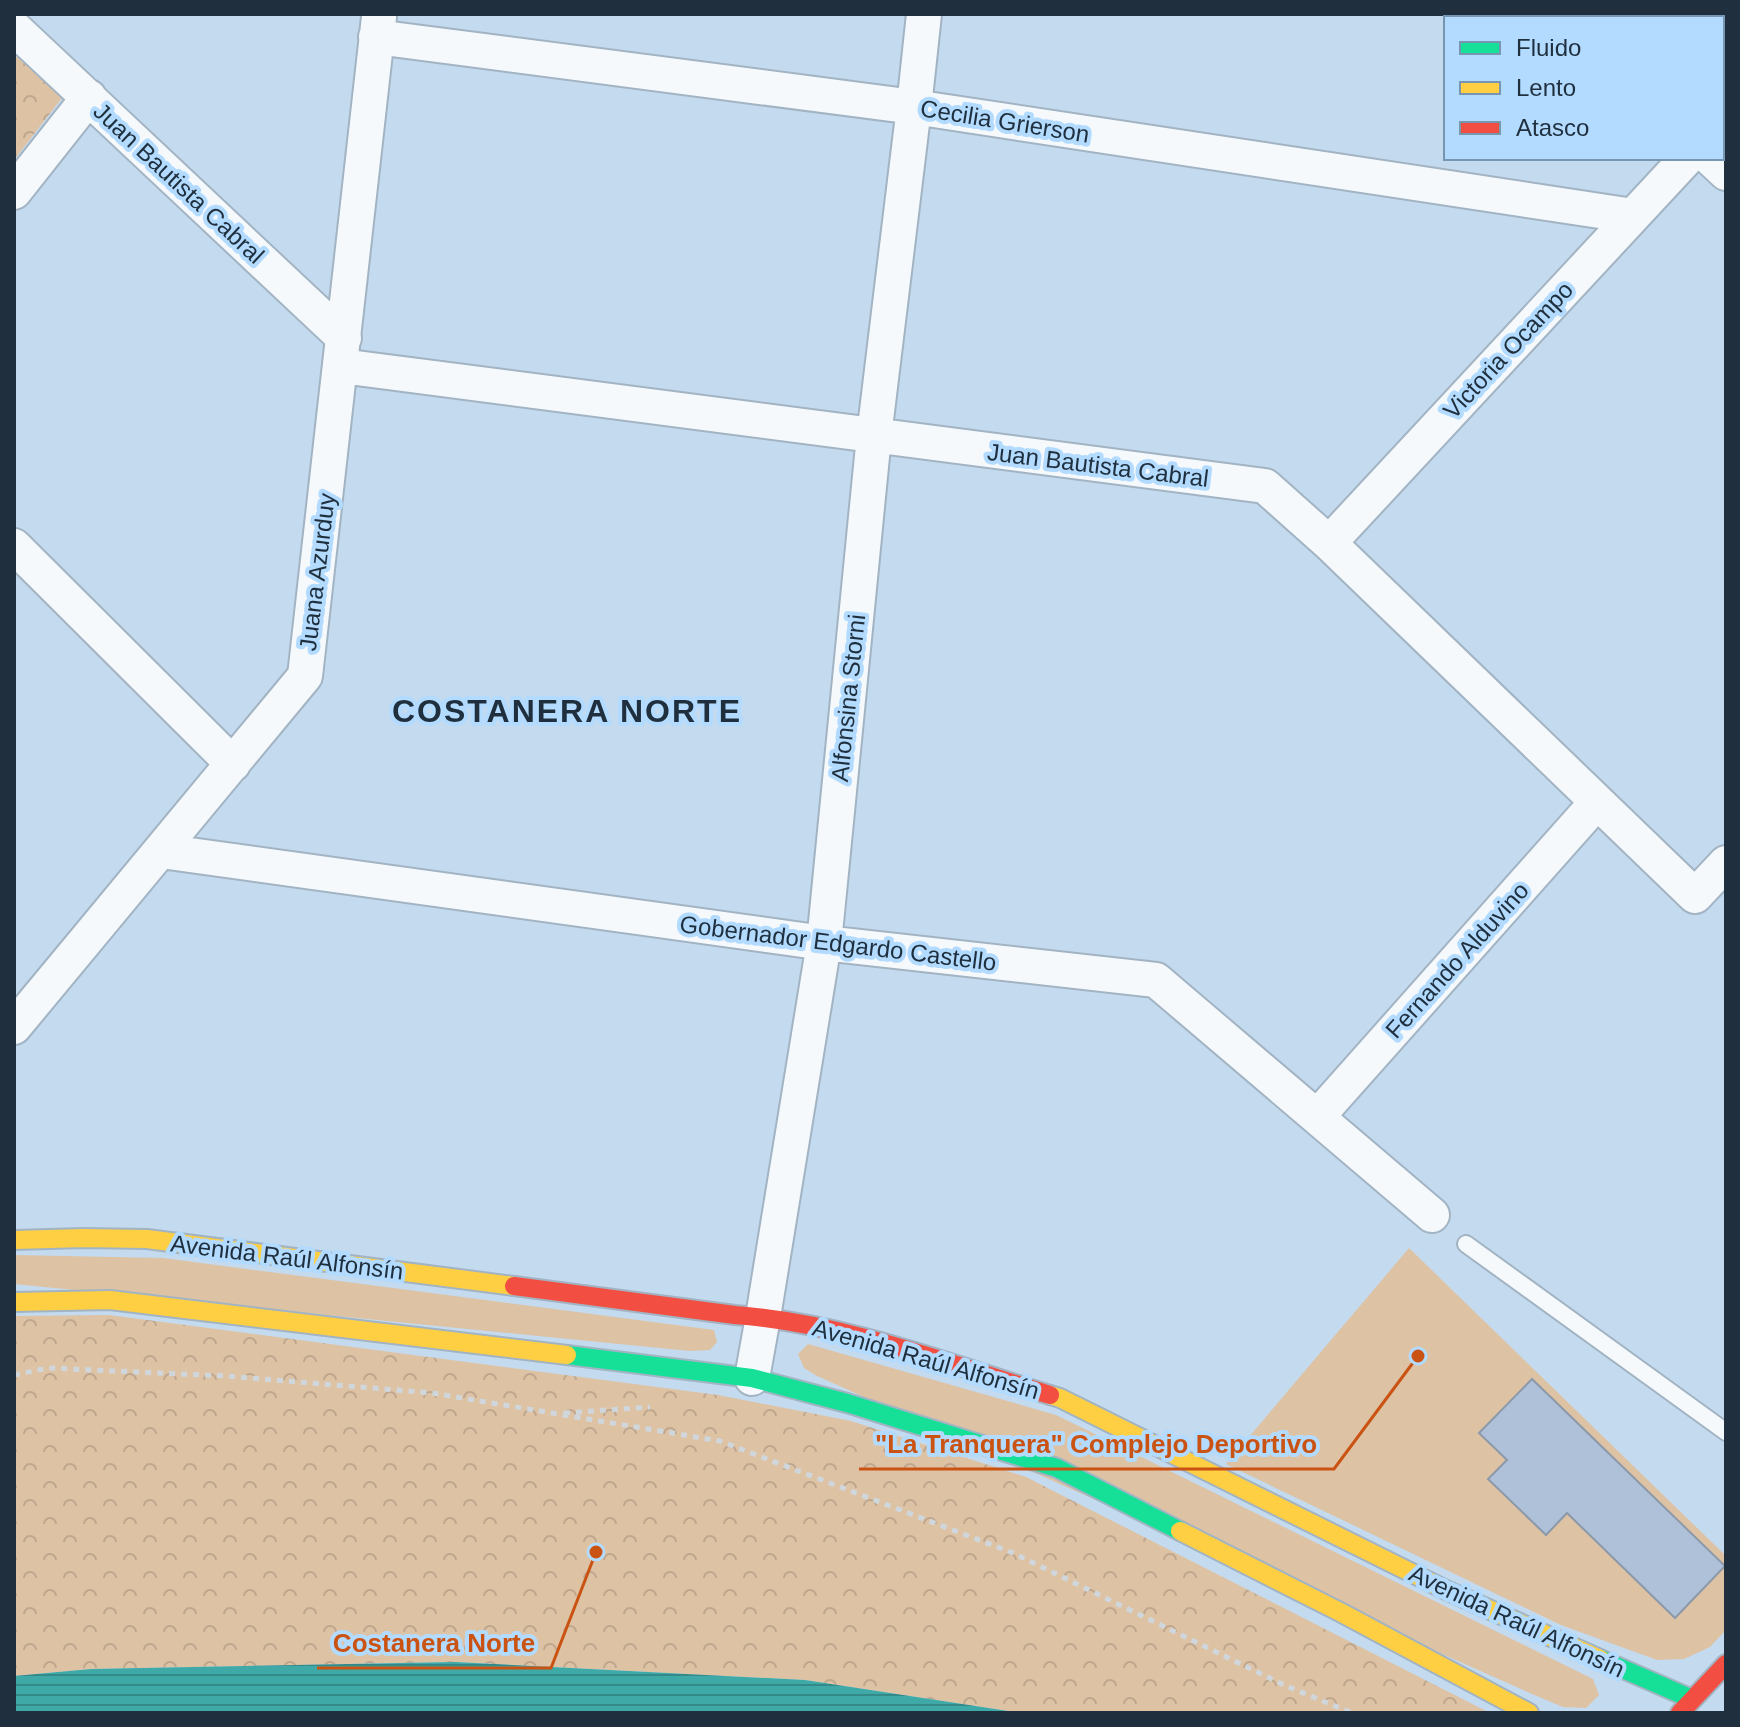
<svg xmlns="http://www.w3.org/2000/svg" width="1740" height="1727" font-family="Helvetica,sans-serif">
<defs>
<pattern id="park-crowns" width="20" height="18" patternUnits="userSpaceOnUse" patternTransform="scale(2)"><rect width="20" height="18" fill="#dec2a4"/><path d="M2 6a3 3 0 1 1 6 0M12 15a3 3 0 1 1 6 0" fill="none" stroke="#bea78e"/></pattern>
<pattern id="water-rules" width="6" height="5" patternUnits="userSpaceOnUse" patternTransform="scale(2)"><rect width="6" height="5" fill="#3ea9a7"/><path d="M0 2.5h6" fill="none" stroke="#338a89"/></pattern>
</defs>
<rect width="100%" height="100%" fill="#c4daee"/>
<path fill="#dec2a4" d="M1409,1248l317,308v74l-16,17 -26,12 -27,1 -96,-35 -335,-161z
M14,1255l149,3 551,72 3,12 -7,8 -20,1 -676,-67z
M808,1344l248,71 537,264 6,16 -13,13 -23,-1 -31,-13 -715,-318 -13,-8 -6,-14z"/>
<path fill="url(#park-crowns)" d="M14,54l48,44 -48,62z
M109,1315l609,80 133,26 175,56 464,236h-468l-217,-33 -350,-18 -364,7 -77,7v-360z"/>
<path fill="url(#water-rules)" d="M455,1662l350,18 217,33h-1008v-37l77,-7z"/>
<path fill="#afc0d9" stroke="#8b99a9" stroke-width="2" d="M1532,1379l193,187 -50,52 -108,-105 -21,22 -58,-56 19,-19 -28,-27z"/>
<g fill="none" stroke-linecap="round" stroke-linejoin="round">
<defs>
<path id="lane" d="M1466,1244l260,188"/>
<path id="street" d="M1552,14l4,4
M14,28l330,310
M376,37l538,70 719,109
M1722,120l4,-4
M1710,158l16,15
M14,192l75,-95
M341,366l924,120 64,57 366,353 31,-33
M1329,543l358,-385
M14,546l219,218
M161,851l663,92 332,37 276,235
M14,1027l291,-351 74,-659
M1317,1117l280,-315
M752,1378l11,-61 61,-374 50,-507 40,-329 10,-93"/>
<path id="fast" d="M567,1355l185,23 95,25 210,65 123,63
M1600,1659l92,40"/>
<path id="slow" d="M14,1240l70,-2 63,1 367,47
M14,1302l96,-2 457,55
M1050,1395l10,3 386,192 154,69
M1180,1531l162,82 187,100"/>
<path id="jam" d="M514,1286l221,29c108,8 212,48 315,80
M1680,1713l46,-49"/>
</defs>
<use href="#lane" stroke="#a2b4c3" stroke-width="20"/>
<use href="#street" stroke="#a2b4c3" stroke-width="38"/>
<use href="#fast" stroke="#a2b4c3" stroke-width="22"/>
<use href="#slow" stroke="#a2b4c3" stroke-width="22"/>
<use href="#jam" stroke="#a2b4c3" stroke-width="22"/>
<path stroke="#cfd7dd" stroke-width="5" stroke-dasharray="6 6" stroke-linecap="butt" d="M14,1375l34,-7 178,8 206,17 288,48 293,112 271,132 68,28
M564,1413l86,-6"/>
<use href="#lane" stroke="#f6f9fc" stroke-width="16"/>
<use href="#street" stroke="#f6f9fc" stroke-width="34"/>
<use href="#fast" stroke="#16e098" stroke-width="18"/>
<use href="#slow" stroke="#ffcf43" stroke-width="18"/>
<use href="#jam" stroke="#f24e42" stroke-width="18"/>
</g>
<g text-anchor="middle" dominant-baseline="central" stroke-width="8" stroke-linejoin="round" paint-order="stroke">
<g font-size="24" fill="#1f2f3d" stroke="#b2dbff">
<text transform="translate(1005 121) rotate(9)">Cecilia Grierson</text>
<text transform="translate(179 183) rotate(43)">Juan Bautista Cabral</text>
<text transform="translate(1508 350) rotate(-47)">Victoria Ocampo</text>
<text transform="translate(1098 465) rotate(7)">Juan Bautista Cabral</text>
<text transform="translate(317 572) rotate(-83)">Juana Azurduy</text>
<text transform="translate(848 698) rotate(-84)">Alfonsina Storni</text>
<text transform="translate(838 943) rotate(7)">Gobernador Edgardo Castello</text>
<text transform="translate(1457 960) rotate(-48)">Fernando Alduvino</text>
<text transform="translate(287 1257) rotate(7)">Avenida Raúl Alfonsín</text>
<text transform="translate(926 1359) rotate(16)">Avenida Raúl Alfonsín</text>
<text transform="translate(1517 1621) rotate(25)">Avenida Raúl Alfonsín</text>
</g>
<g font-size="32" font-weight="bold" letter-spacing="2" fill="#1f2f3d" stroke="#b2dbff">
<text x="567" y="711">COSTANERA NORTE</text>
</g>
</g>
<path fill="none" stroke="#ca5313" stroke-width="3" d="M1418 1356L1334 1469H859M596 1552L551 1668H317"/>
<g fill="#ca5313" stroke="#b2dbff" stroke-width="3">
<circle cx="1418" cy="1356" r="8"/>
<circle cx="596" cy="1552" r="8"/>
</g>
<g font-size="26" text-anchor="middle" font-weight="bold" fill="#ca5313" stroke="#b2dbff" stroke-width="8" stroke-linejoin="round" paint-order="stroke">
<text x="1096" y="1453">"La Tranquera" Complejo Deportivo</text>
<text x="434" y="1652">Costanera Norte</text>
</g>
<rect width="1740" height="1727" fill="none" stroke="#1f2f3d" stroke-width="32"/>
<rect x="1444" y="16" width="280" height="144" fill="#b2dbff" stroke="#7796b1" stroke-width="2"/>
<rect x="1460" y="42" width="40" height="12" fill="#16e098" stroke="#7796b1" stroke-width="2"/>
<text x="1516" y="56" font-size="24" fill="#1f2f3d">Fluido</text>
<rect x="1460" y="82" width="40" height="12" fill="#ffcf43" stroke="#7796b1" stroke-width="2"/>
<text x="1516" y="96" font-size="24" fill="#1f2f3d">Lento</text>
<rect x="1460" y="122" width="40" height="12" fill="#f24e42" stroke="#7796b1" stroke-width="2"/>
<text x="1516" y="136" font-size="24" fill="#1f2f3d">Atasco</text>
</svg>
